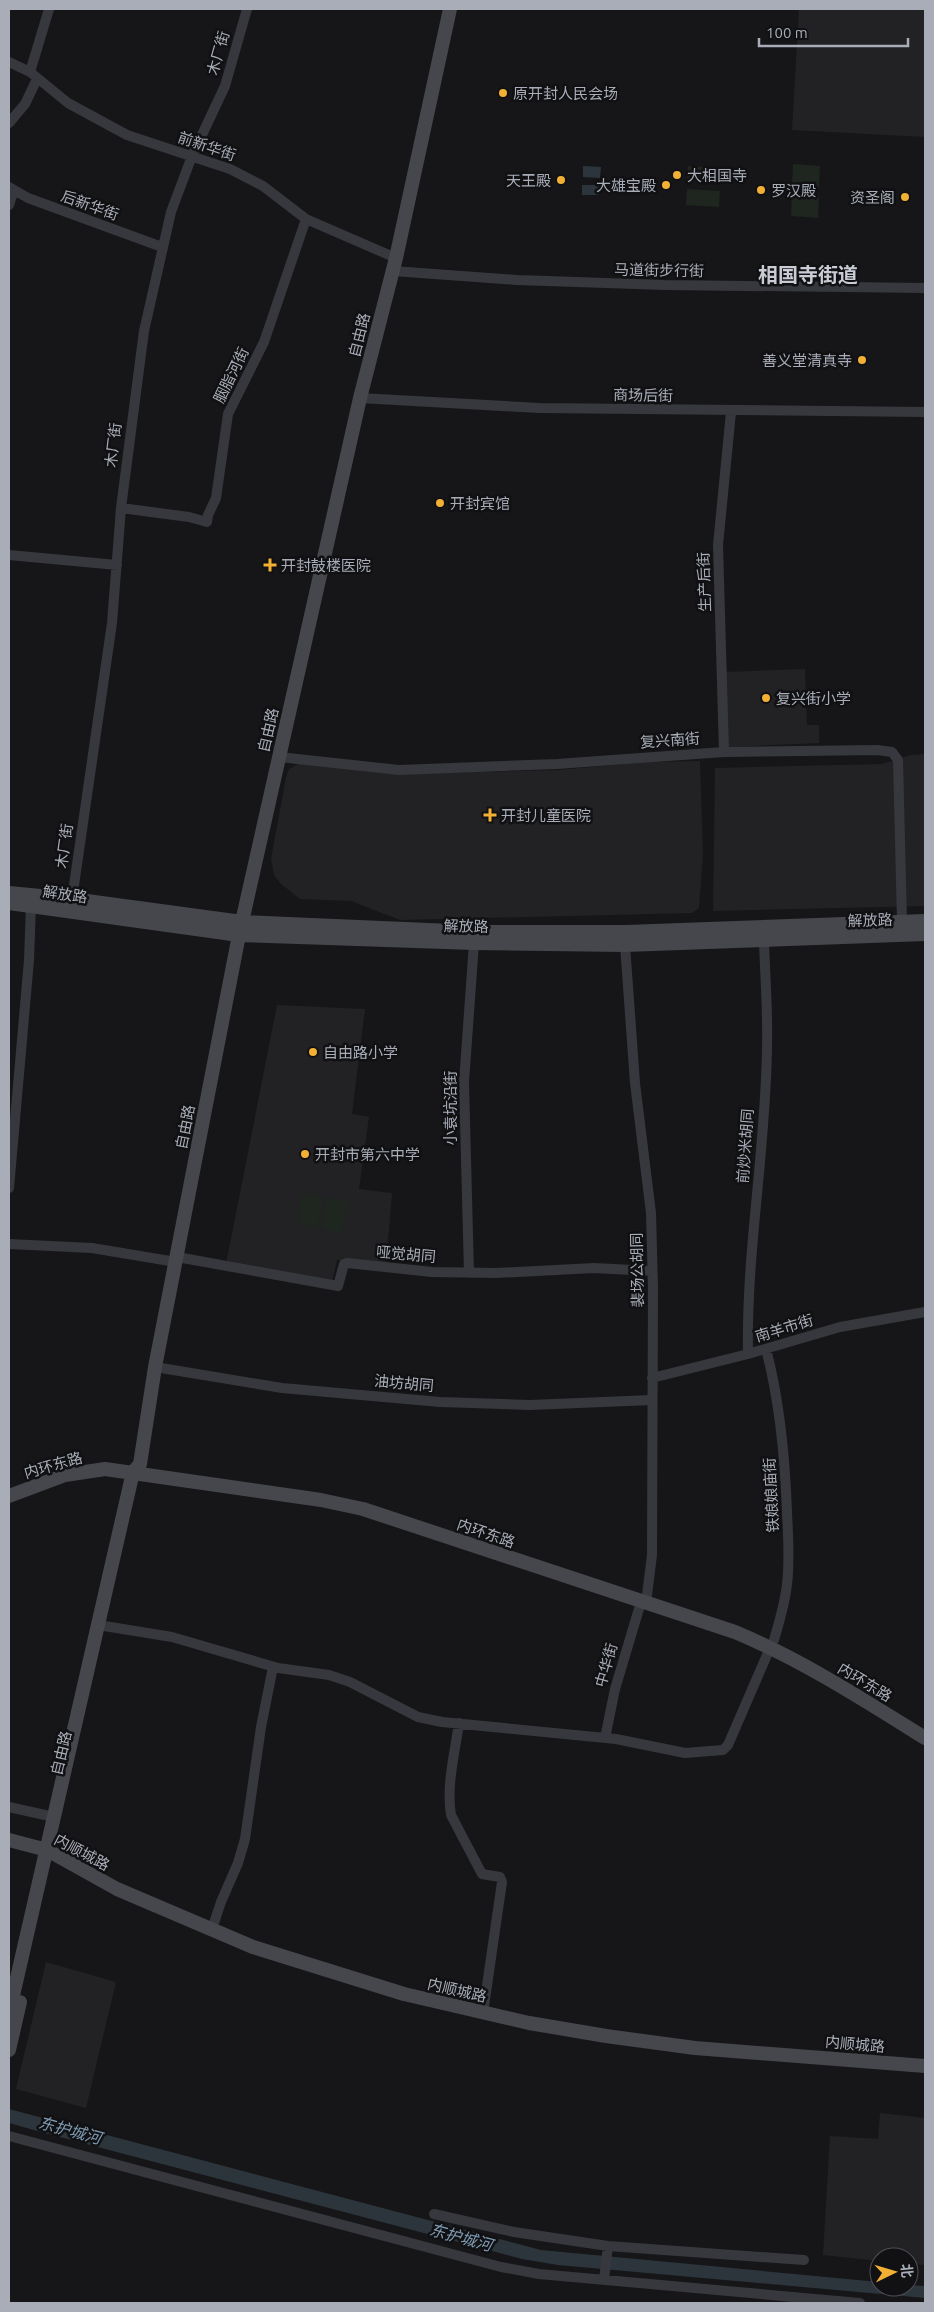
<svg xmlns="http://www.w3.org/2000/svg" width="934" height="2312" font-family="Ubuntu,'Noto Sans SC',sans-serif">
<rect width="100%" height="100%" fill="#161618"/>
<path fill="#222225" d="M799,9h126v128l-133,-7z
M805,669l2,56h12v18l-91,4 -4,-75z
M925,754v152l-212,5 2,-143 167,-4 29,-9z
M700,761l3,93 -4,54 -7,5 -292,7 -49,-19 -51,-2 -19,-15 -7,-9 -3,-16 15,-82 3,-8 11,-6 101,11 156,-4 93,-8z
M277,1005l88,4 -13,105 17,3 -10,72 33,4 -6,72 -49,-5 -5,23 -106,-19z
M46,1962l70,20 -30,126 -70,-19z
M880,2113l45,5v147l-16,-1v-7h-30v4l-56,-6 7,-119 48,3z"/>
<path fill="#1e261f" d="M793,164l27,2 -1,22 -27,-1z
M688,166l33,2 -1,15 -33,-2z
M687,189l33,2 -1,16 -33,-2z
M792,194l27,1 -1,23 -27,-2z
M302,1194l21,4 -5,30 -21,-4z
M327,1198l21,4 -6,31 -21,-4z"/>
<path fill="#2c353c" d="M583,166l18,1 -1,11 -17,-1z
M582,185h18l-1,10h-17z
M9,2109l532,141 338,32v5h30v-2l16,1v12l-367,-33 -36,-6 -481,-127 -32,-9z"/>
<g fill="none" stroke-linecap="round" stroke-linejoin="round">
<path stroke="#37383d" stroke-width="10" d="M9,62l21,10 38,31 59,32 103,34 33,17 43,33 90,39
M30,72l19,-63
M9,123l16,-19 12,-25
M9,187l19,11 134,49
M9,205l5,-15
M393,271l124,9 148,5 260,3
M360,398l179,10 386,4
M121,508l68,9 18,5 1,-7 8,-17 12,-84 36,-72 42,-123
M9,555l108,10
M724,752l-6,-207 13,-133
M279,757l120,13 158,-6 167,-12 153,-2 15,2 6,8 4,162
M72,899l40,-276 9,-115 23,-177 27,-119 21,-56 33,-70 22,-77
M625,945l10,138 16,130 2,73 -1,269 -5,40
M9,1188l20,-228 2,-55
M9,1244l83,4 84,14
M177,1257l161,29 6,-22 3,-1 85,9 64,1 98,-5 58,3
M469,1273l-5,-191 10,-139
M766,1349c14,53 19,107 21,163 1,24 3,48 0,72 -2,20 -8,38 -13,56
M748,1354c-2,-103 18,-204 19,-307 1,-36 -2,-71 -3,-107
M155,1367l127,21 158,14 90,3 122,-5
M652,1378l96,-24 92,-27 85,-15
M98,1625l74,12 106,31 51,7 21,7 68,35 24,5 174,17 69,14 38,-3 5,-5 42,-97
M459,1723c-4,29 -13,63 -8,92l31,59 18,3 2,5 -19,131
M605,1738l10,-49 26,-87
M9,1807l45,10
M212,1929l9,-27 17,-39 7,-24 16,-112 12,-60
M9,2136l492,131 38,7 321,29
M434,2214l80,18 94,14 196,14
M604,2280l4,-34"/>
<path stroke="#45474d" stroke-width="14" d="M9,893l63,6 170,23 233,10h151l299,-11
M9,903l230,32 235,8 151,2 300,-11
M9,1496l56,-21 40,-6 216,31 42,9 372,123c67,28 129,68 190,106
M9,1840l38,10 70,39 136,58 151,47 125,29 77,13 89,12 230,18
M9,2013l124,-541 7,-8 15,-97 84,-432 121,-537 36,-140 54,-249
M9,2050l11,-48"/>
</g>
<g fill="#f2b134" stroke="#111113" stroke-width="2">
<circle cx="503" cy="93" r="5"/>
<circle cx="677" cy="175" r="5"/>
<circle cx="561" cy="180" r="5"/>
<circle cx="666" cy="185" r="5"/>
<circle cx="761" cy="190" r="5"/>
<circle cx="905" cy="197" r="5"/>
<circle cx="862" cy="360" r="5"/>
<circle cx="440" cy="503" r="5"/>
<path d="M267.5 557.5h5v5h5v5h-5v5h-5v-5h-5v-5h5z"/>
<circle cx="766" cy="698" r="5"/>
<path d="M487.5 807.5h5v5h5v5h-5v5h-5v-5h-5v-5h5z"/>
<circle cx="313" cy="1052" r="5"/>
<circle cx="305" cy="1154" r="5"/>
</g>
<g text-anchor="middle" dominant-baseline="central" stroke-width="5" stroke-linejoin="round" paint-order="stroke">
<g font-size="15" fill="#a8adb8" stroke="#111113">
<text transform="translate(218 53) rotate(-74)">木厂街</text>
<text transform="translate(207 146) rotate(19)">前新华街</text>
<text transform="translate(90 205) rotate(20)">后新华街</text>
<text transform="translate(659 270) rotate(1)">马道街步行街</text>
<text transform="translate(359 335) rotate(-76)">自由路</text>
<text transform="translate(231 375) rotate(-64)">胭脂河街</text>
<text transform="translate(643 395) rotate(1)">商场后街</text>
<text transform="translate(113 445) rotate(-83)">木厂街</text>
<text transform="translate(704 582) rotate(-92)">生产后街</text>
<text transform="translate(268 730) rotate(-77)">自由路</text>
<text transform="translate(670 740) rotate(-4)">复兴南街</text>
<text transform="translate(64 846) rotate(-82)">木厂街</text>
<text transform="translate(65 894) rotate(8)">解放路</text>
<text transform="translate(870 920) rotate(-2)">解放路</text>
<text transform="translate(466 926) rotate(1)">解放路</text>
<text transform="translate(450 1108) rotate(-90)">小袁坑沿街</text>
<text transform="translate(185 1127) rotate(-79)">自由路</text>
<text transform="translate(745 1146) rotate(-86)">前炒米胡同</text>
<text transform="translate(406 1254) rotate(5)">哑觉胡同</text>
<text transform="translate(637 1270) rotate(-91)">裴场公胡同</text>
<text transform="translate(784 1328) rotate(-17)">南羊市街</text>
<text transform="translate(404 1383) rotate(5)">油坊胡同</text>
<text transform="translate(53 1465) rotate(-16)">内环东路</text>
<text transform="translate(771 1495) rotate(-93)">铁娘娘庙街</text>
<text transform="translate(486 1533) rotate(19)">内环东路</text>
<text transform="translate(606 1665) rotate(-74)">中华街</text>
<text transform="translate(865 1682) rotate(31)">内环东路</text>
<text transform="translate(61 1753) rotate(-77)">自由路</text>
<text transform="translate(82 1852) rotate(28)">内顺城路</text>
<text transform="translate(457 1990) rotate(13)">内顺城路</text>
<text transform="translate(855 2044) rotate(5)">内顺城路</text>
</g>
<g font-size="15" fill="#a8adb8" stroke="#111113" text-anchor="start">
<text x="513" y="93">原开封人民会场</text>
<text x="687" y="175">大相国寺</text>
<text x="551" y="180" text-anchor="end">天王殿</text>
<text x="656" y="185" text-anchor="end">大雄宝殿</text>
<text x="771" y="190">罗汉殿</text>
<text x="895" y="197" text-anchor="end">资圣阁</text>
<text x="852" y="360" text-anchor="end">善义堂清真寺</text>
<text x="450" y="503">开封宾馆</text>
<text x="281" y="565">开封鼓楼医院</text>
<text x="776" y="698">复兴街小学</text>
<text x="501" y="815">开封儿童医院</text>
<text x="323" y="1052">自由路小学</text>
<text x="315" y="1154">开封市第六中学</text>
</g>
<g font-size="16" font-style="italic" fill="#7f9bb3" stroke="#111113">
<text transform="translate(70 2130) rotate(15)">东护城河</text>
<text transform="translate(461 2237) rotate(15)">东护城河</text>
</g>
<g font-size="20" font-weight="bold" fill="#c9ccd4" stroke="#111113">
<text x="808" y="274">相国寺街道</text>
</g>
</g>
<rect width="934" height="2312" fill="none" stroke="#a8adb8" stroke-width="20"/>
<g transform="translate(894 2272) rotate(85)"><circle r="24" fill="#111113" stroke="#4d4f55"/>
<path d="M0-4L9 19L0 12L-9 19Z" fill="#f2b134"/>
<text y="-8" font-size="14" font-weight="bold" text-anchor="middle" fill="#a8adb8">北</text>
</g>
<path d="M759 38v8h149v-8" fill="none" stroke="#a8adb8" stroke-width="2.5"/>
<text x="766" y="38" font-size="15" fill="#a8adb8" stroke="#111113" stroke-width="4" paint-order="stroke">100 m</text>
</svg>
